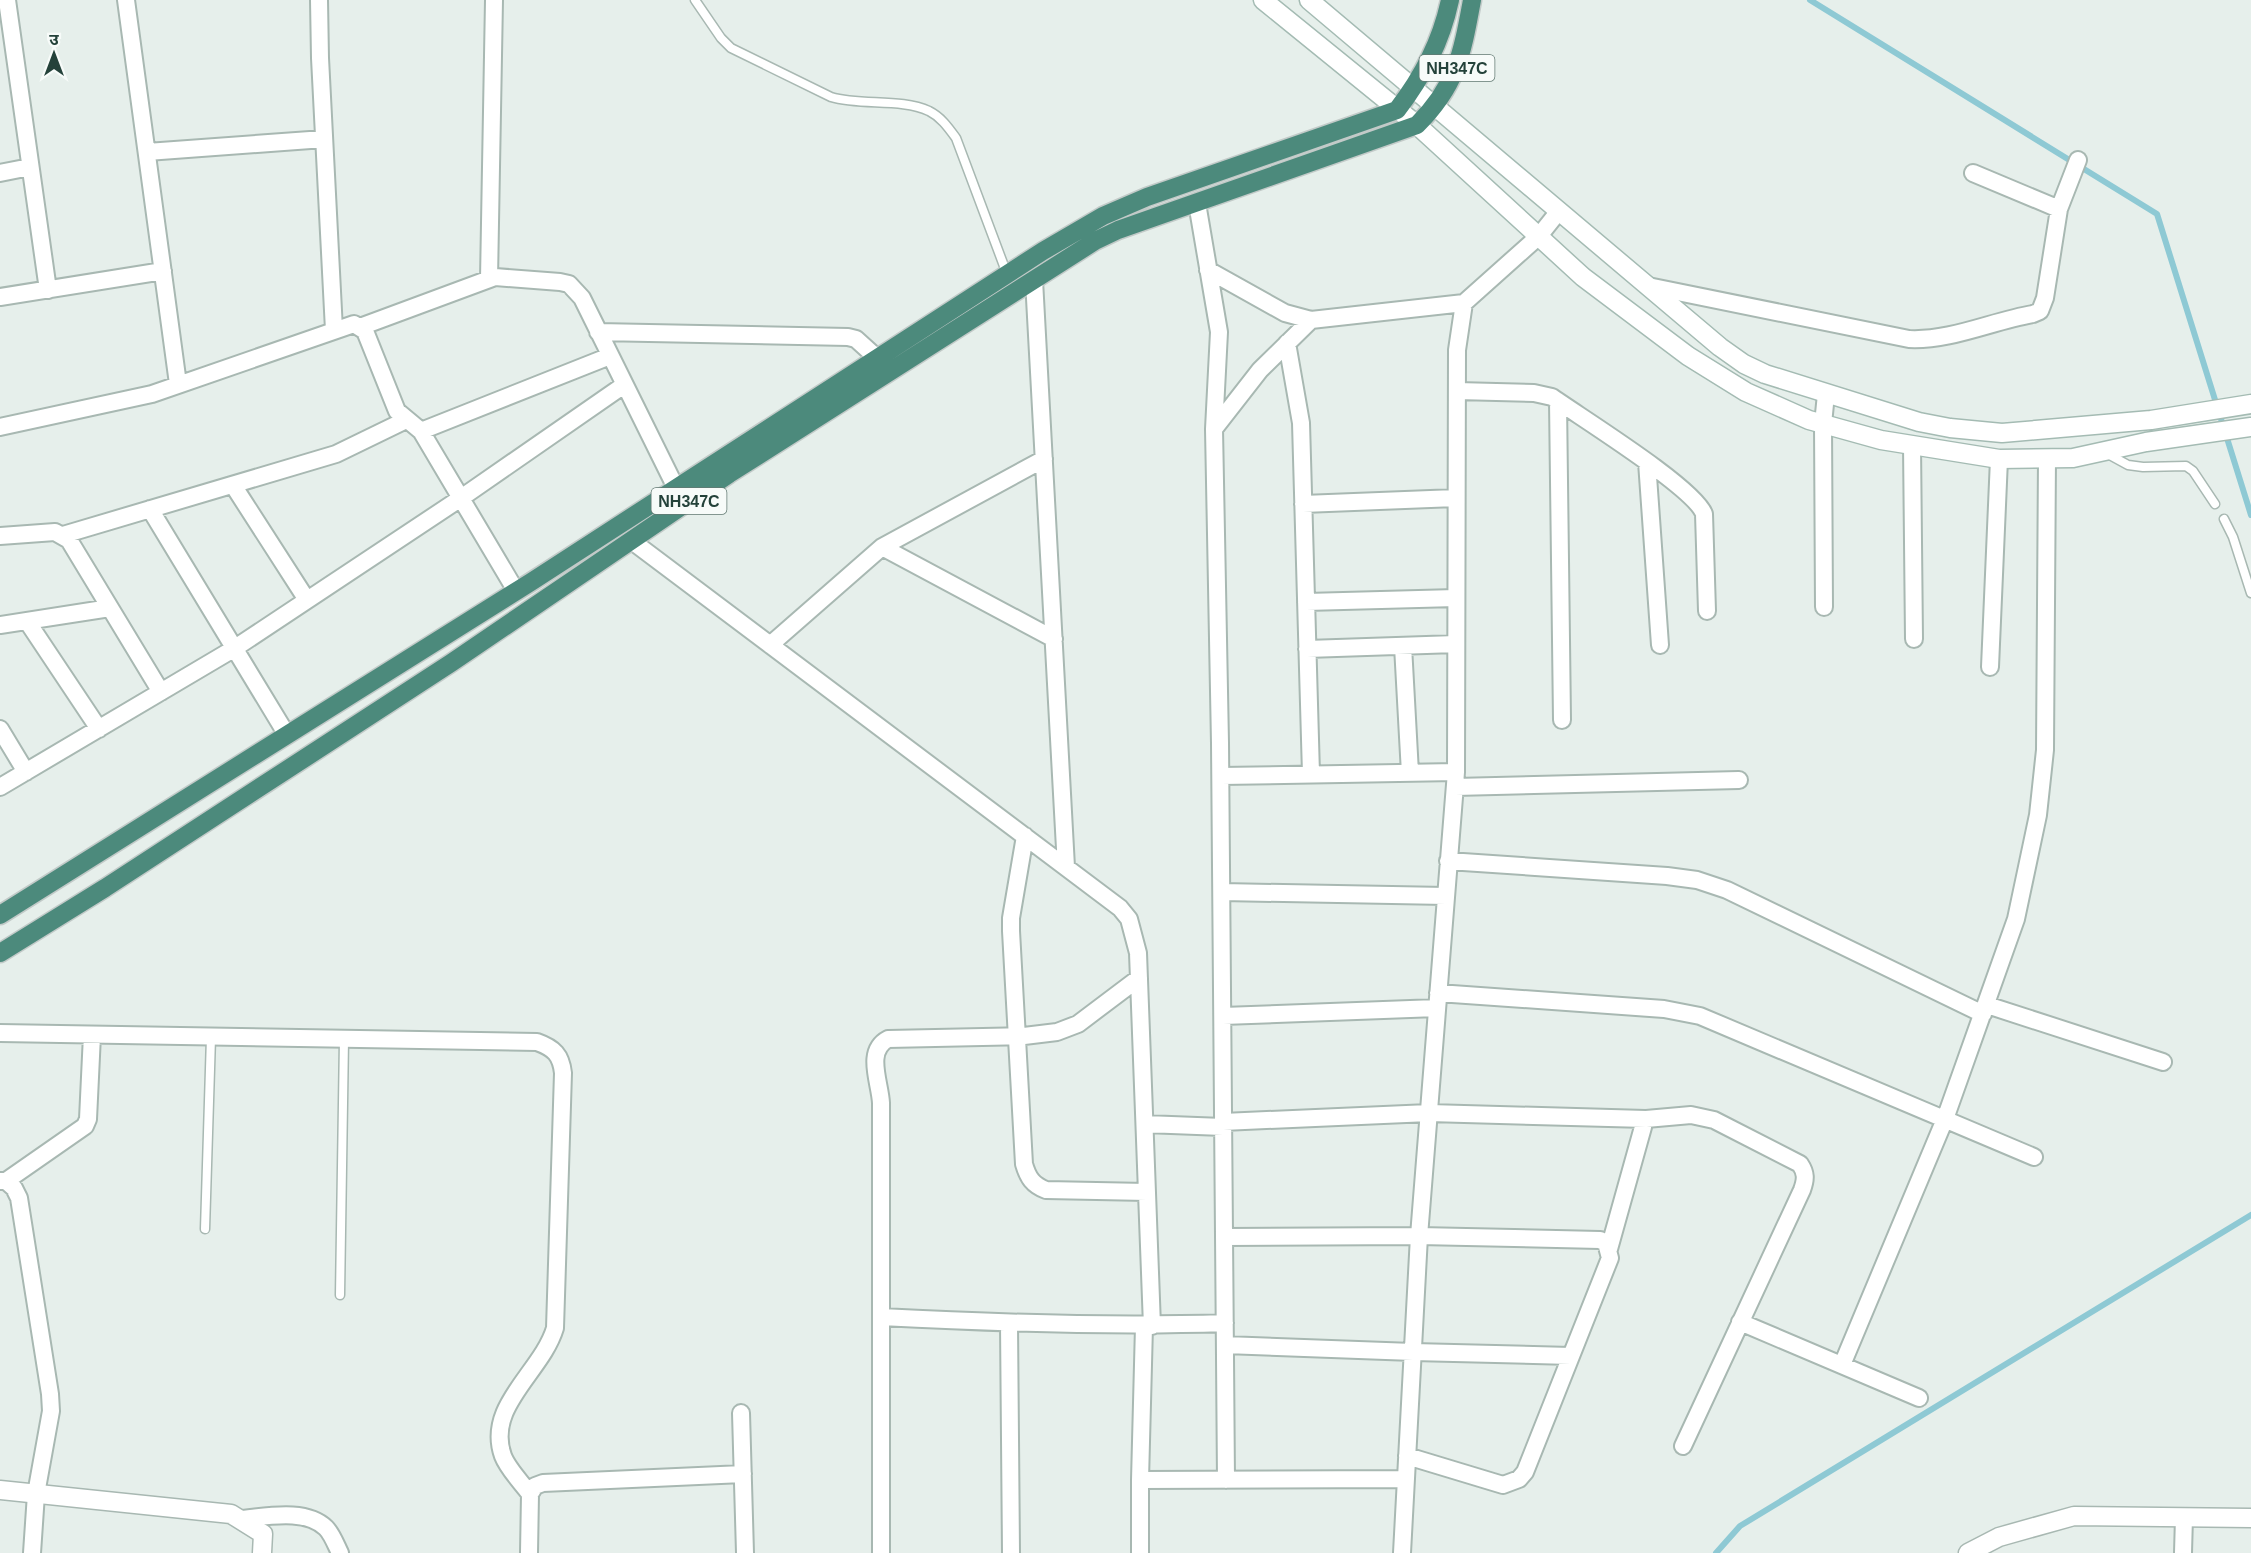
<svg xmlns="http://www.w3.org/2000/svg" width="2251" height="1553" font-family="Arial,'Noto Sans Devanagari',sans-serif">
<rect width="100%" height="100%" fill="#e6efeb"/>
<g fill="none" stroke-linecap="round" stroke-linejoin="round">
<path stroke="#8ec9d4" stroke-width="6" d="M1810,0l347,214 94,301
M1716,1553l24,-27 511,-311"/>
<defs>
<path id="service" d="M695,0l26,38 10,10 100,49c30,9 70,1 98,14 12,6 19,16 27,27l51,136
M2106,453l22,12 15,2 43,-1 7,5 22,33
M2224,519l9,18 18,56
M205,1229l6,-192
M340,1295l4,-256"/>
<path id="minor" d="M7,0l41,290
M126,0l52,384
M319,0l1,58 14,272
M147,152l177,-13
M0,173l30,-6
M1973,173l86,36
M1197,203l22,129 -5,97 6,314 6,737
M1208,270l77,43 26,7 153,-17
M489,279l5,-279
M1034,280l32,587
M1648,286l261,53c42,2 83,-18 124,-25l7,-3 5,-13 14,-89 19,-49
M0,297l163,-26
M360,327l135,-50 65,5 9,2 13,14 94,190
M598,332l250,5 8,2 21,19
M1287,343l14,80 10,351
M1457,391l77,2 18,4c28,20 143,91 152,117l3,97
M1558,401l4,319
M0,427l152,-33 202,-70 11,7 32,80 24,20 95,160
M1214,429l46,-59 51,-50
M421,431l189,-75
M1912,445l2,194
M1647,462l13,183
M233,485l74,115
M1303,504l153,-6
M150,509l137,226
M63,535l273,-81 70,-34
M0,536l55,-4 14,8 92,152
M632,541l488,367 9,11 9,34 14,373
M882,547l172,92
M1306,602l150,-4
M1824,607l-1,-183 3,-30
M27,621l72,108
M0,625l110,-17
M770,645l112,-98 162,-88
M1403,646l7,127
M1307,649l149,-5
M1990,667l9,-208
M0,729l26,43
M1221,776l235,-4
M0,787l235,-139 226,-150 163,-113
M1455,787l284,-7
M1025,836l-14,82v13l13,233c4,14 9,21 22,26l101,2
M1448,861l219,15 30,4 30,10 256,124
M1222,892l224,4
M1438,993l226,16 36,7 334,141
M1987,1005l176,57
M1223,1016l214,-8
M0,1033l537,9c17,6 24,13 26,31l-8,255c-13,44 -70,78 -52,128 5,13 18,26 27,38
M1223,1122l206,-9 217,6 45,-4 23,5 86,44c6,9 6,15 2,26l-119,256
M1145,1124l78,3
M0,1181h6l8,7 5,10 31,196 1,17 -15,83 -4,59
M6,1181l79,-55 3,-7 4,-84
M1224,1237l195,-1 181,4 6,3 4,15 -85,214 -6,7 -16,6 -96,-29
M1609,1249l34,-122
M881,1317c115,6 229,10 344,6
M1740,1322l179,76
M1009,1324l2,229
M1225,1345l188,7 158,4
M1842,1365l103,-246 71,-200 22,-104 7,-65 2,-292
M741,1413l4,140
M1140,1480l266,-1
M239,1519c26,-2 67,-11 87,9 6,6 10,17 14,25
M529,1553l1,-59 5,-8 8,-3 200,-9
M881,1553v-450c-1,-21 -16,-52 7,-64l136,-3 33,-4 21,-8 61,-46
M1140,1553v-73l4,-154
M1402,1553l17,-317 37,-464 1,-422 7,-47 75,-67 20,-25
M2183,1553l1,-36"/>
<path id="tertiary" d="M0,1490l231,24 32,20 -1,19
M1968,1553l31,-16 75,-21 177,2"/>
<path id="secondary" d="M1263,0l154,125 166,152 105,79 58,36 63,28 72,20 118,19 74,-1 73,-16 105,-15
M1309,0l411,347 24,17 21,10 154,48 31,6 52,5 149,-13 100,-16"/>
<path id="trunk" d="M0,915l531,-333 512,-331 60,-35 44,-19 250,-87c26,-34 44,-68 53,-110
M0,953l105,-65 346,-225 278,-189 366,-233 23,-11 299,-105c40,-40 45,-71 55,-125"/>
</defs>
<use href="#service" stroke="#a8b8b2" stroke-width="11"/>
<use href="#minor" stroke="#a8b8b2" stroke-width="20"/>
<use href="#tertiary" stroke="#a8b8b2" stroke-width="21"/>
<use href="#secondary" stroke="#a4bbb3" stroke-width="21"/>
<use href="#trunk" stroke="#c2cac8" stroke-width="21"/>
<use href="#service" stroke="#fff" stroke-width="8"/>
<use href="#minor" stroke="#fff" stroke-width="16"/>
<use href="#tertiary" stroke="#fff" stroke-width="18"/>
<use href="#secondary" stroke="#fff" stroke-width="18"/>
<use href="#trunk" stroke="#4c8a7c" stroke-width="18"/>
</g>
<g text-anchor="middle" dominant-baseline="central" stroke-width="4.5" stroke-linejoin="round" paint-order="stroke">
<g fill="#f7fbf9" stroke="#637a73" stroke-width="1.5">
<rect x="1419.5" y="55" width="75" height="26" rx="4.5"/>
<rect x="651.5" y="488" width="75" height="26" rx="4.5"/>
</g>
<g font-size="16" font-weight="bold" fill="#24423a">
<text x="1457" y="68">NH347C</text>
<text x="689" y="501">NH347C</text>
</g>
</g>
<g transform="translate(54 54)" stroke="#f7fbf9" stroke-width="4.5" paint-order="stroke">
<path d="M0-4.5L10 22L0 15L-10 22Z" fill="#24423a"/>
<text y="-9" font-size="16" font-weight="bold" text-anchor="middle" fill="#24423a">उ</text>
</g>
</svg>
